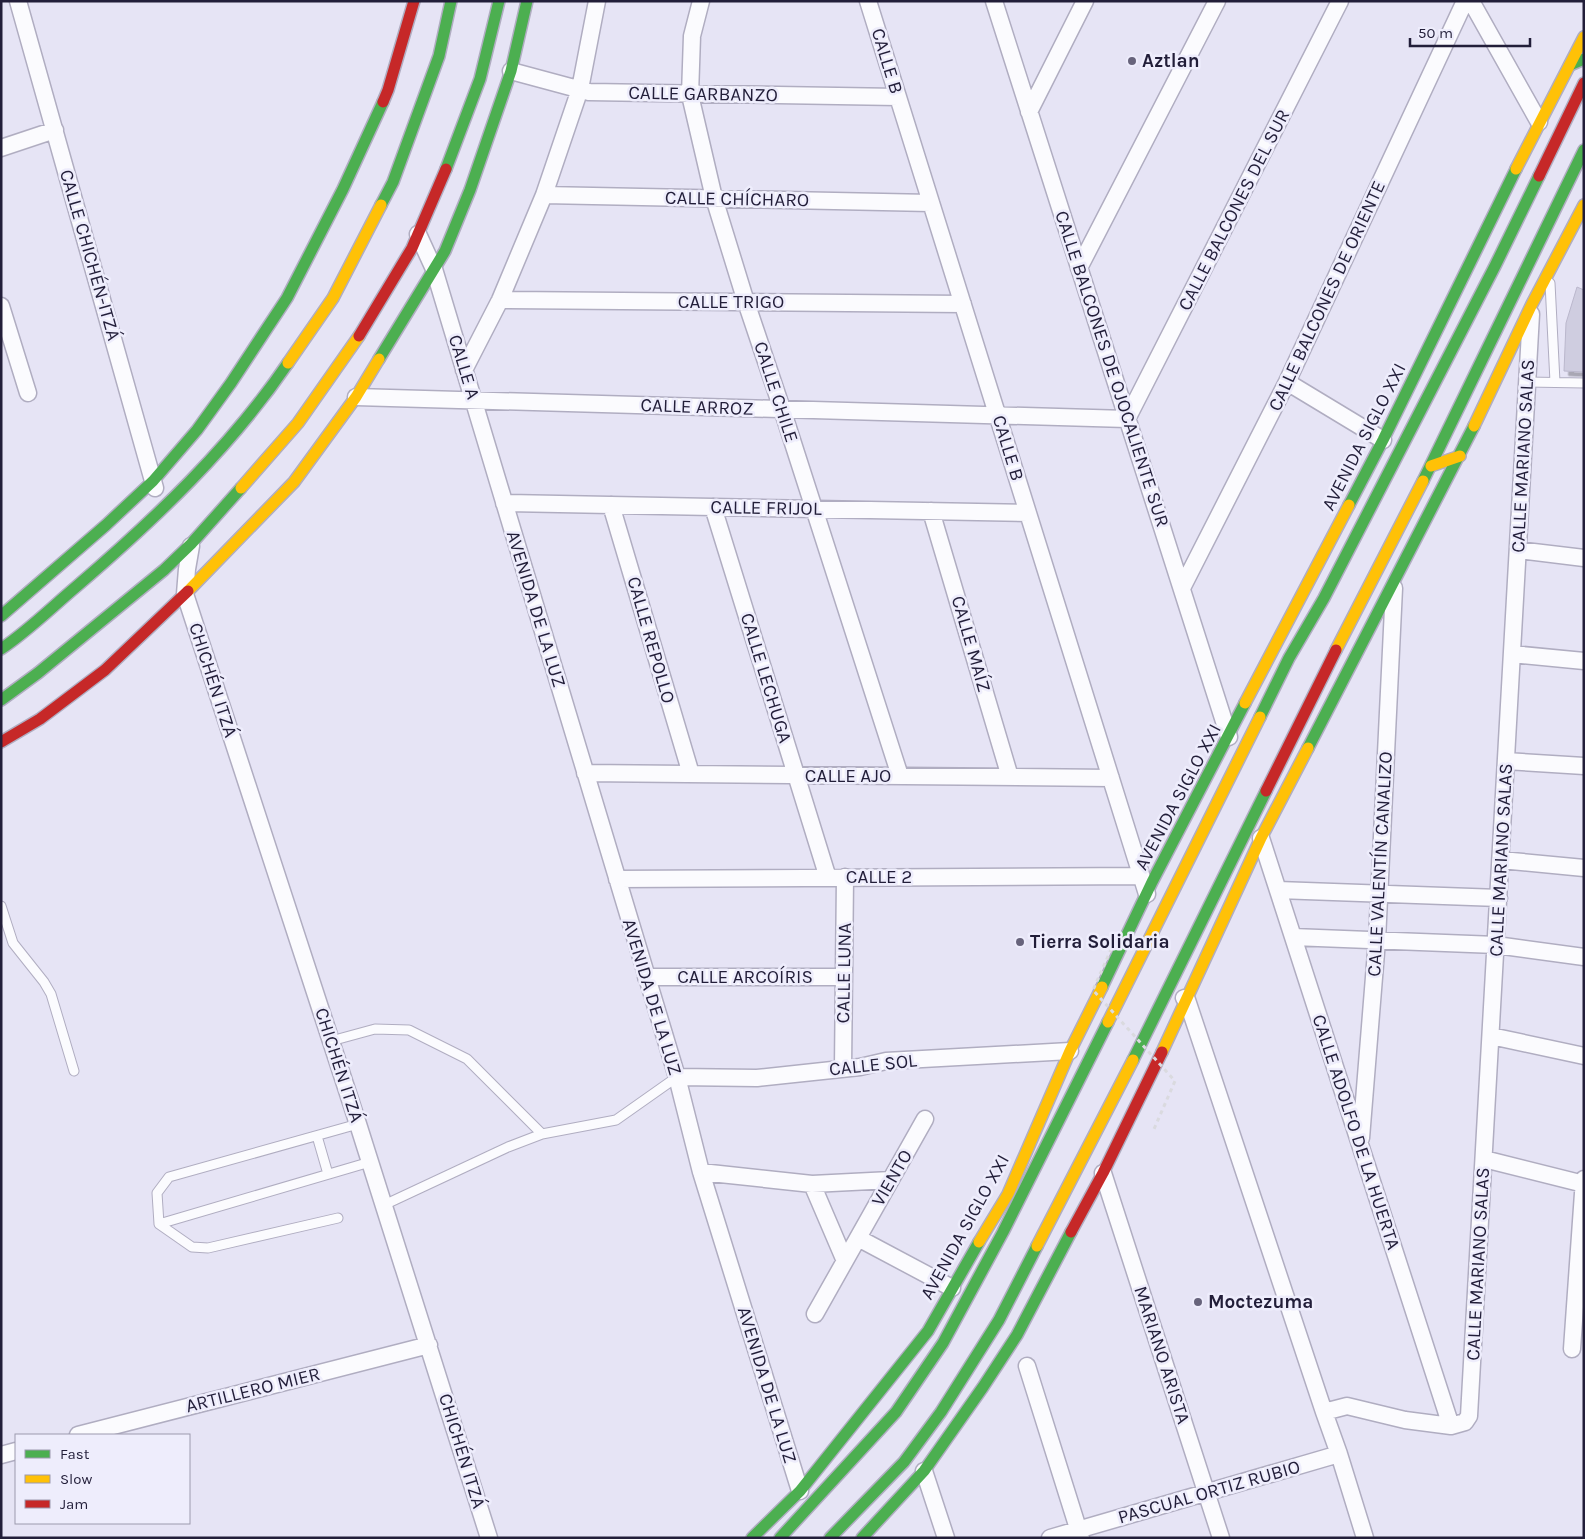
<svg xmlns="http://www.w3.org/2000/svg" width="1585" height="1539" font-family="Karla,sans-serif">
<defs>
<filter id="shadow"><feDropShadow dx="4.5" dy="4.5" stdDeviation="0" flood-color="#0004"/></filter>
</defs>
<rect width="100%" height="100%" fill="#e6e4f5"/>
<path fill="#cfcde0" stroke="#bab7cc" filter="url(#shadow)" d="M1577,287l7,3 -1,82 -19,-1 2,-48z"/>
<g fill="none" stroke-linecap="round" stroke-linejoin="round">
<defs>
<path id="lane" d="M1550,283l5,99
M1527,382l57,1
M1,906l12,37 31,39 7,12 23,77
M331,1041l44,-12 34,1 58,29 75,75
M358,1124l-189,53 -12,16 2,31 211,-62
M317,1136l11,38
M384,1205l124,-58 34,-13 74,-14 61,-43
M159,1224l33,23 16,1 130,-30"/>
<path id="street" d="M18,1l137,487
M701,1l-9,35 -2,59 24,103 32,104 36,107 118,367
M868,1l279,893
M994,1l235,736
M1471,1l68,121
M511,71l78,21 309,5
M1029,112l56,-111
M1,148l54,-18
M544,195l387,8
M418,234l16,35 243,808 24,95 99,319
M1079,268l138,-267
M500,300l463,4
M1,306l27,87
M464,370l36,-70 44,-105 36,-106 17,-88
M1287,382l96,58
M356,397l771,22 213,-418
M504,503l524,10
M611,505l80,269
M713,507l115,371
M931,511l79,266
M191,546l-4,23 -2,25 173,530 131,414
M1518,550l66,8
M1182,588l105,-206 178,-381
M1512,654l72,7
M1506,761l78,5
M585,773l526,5
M1261,838l190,588
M1501,860l83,8
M617,879l524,-3
M1278,890l221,8
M1293,937l203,8 88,12
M646,977h198
M1184,998l3,2 137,412 15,42 26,84
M1491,1036l93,20
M843,1068l2,-191
M677,1077l80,1 103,-11 26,-6 184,-10
M1361,1138l16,-198 17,-352
M1484,1159l100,25
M701,1172l111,12 79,-4
M1103,1173l118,365
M812,1184l33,77
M858,1238l94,50
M815,1314l110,-195
M1572,1349l12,-170
M1027,1366l54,172
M1324,1412l23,-6 58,14 46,6 14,-4 4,-6 62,-1102
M78,1435l351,-90
M1,1455l15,-4
M924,1471l22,67
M1050,1538l289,-84"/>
<path id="fast" d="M1570,65l14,-6
M446,169l34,-90 19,-78
M381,205l12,-23 46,-126 12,-55
M379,359l66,-108 25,-61 41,-119 16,-70
M1423,481l161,-331
M1349,505l34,-65 133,-271
M1,616l105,-91 47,-44 44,-51 34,-47 56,-85 56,-109 40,-87
M1,649c27,-18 51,-42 76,-63 78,-67 153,-138 211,-223
M1,700l37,-27 126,-103 27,-26 50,-56
M1260,717l29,-59 35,-60 171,-332 44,-90
M1308,748l166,-322
M1102,987l50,-105 93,-179
M1133,1060l133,-269
M752,1538l48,-47 128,-160 51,-89
M780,1538l116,-126 47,-69 60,-111 105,-210
M830,1538l74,-76 37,-50 58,-92 38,-74
M862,1538l62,-67 59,-84 34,-52 54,-103"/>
<path id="slow" d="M1516,169l68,-132
M288,363l45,-65 48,-93
M1474,426l58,-122 52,-99
M1431,466l29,-10
M241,488l57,-65 61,-87
M188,591l106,-109 62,-85 23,-38
M1336,650l87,-169
M1245,703l104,-198
M1108,1022l152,-305
M1162,1052l99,-214 47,-90
M979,1242l29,-48 62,-143 32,-64
M1037,1246l96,-186"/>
<path id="jam" d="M383,102l5,-12 26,-89
M1539,176l45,-93
M359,336l53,-88 34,-79
M1,742l39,-23 65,-49 83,-79
M1266,791l70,-141
M1071,1232l32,-59 59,-121"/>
</defs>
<use href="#lane" stroke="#b0adc1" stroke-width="11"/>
<use href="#street" stroke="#b0adc1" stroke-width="19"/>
<use href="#fast" stroke="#b0adc1" stroke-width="14"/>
<use href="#slow" stroke="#b0adc1" stroke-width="14"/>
<use href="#jam" stroke="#b0adc1" stroke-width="14"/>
<use href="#lane" stroke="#fbfbfe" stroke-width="9"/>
<use href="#street" stroke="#fbfbfe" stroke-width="16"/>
<use href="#fast" stroke="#4caf50" stroke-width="11"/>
<use href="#slow" stroke="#ffc107" stroke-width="11"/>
<use href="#jam" stroke="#c62828" stroke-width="11"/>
<path stroke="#dadadf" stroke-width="3" stroke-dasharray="4 4" stroke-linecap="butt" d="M1118,934l-25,56 82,91 -21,48"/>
</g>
<g fill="#67637b" stroke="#eeedfc" stroke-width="2">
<circle cx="1132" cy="61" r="5"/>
<circle cx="1020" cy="942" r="5"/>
<circle cx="1198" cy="1302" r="5"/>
</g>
<g text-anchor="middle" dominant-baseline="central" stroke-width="5" stroke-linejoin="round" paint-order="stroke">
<g font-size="19" fill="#221e39" stroke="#eeedfc">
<text transform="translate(887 61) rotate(73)">CALLE B</text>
<text transform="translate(703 94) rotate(1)">CALLE GARBANZO</text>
<text transform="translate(737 199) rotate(1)">CALLE CHÍCHARO</text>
<text transform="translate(1234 210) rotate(-63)">CALLE BALCONES DEL SUR</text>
<text transform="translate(90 255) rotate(74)">CALLE CHICHÉN-ITZÁ</text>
<text transform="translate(1327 296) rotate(-65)">CALLE BALCONES DE ORIENTE</text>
<text x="731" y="302">CALLE TRIGO</text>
<text transform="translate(464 367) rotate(73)">CALLE A</text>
<text transform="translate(1112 369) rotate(72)">CALLE BALCONES DE OJOCALIENTE SUR</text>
<text transform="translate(776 392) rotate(72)">CALLE CHILE</text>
<text transform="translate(697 407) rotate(2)">CALLE ARROZ</text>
<text transform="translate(1364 437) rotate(-63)">AVENIDA SIGLO XXI</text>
<text transform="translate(1008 448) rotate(73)">CALLE B</text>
<text transform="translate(1523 456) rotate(-87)">CALLE MARIANO SALAS</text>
<text transform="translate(766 508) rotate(1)">CALLE FRIJOL</text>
<text transform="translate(536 609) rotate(73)">AVENIDA DE LA LUZ</text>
<text transform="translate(651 640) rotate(74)">CALLE REPOLLO</text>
<text transform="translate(971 644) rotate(74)">CALLE MAÍZ</text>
<text transform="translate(766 678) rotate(73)">CALLE LECHUGA</text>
<text transform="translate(213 680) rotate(72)">CHICHÉN ITZÁ</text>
<text x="848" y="776">CALLE AJO</text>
<text transform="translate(1178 797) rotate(-62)">AVENIDA SIGLO XXI</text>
<text transform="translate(1501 860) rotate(-87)">CALLE MARIANO SALAS</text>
<text transform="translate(1380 864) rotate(-87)">CALLE VALENTÍN CANALIZO</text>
<text x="879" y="877">CALLE 2</text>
<text transform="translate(844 973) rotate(-89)">CALLE LUNA</text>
<text x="745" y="977">CALLE ARCOÍRIS</text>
<text transform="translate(652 997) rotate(73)">AVENIDA DE LA LUZ</text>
<text transform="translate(339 1065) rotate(72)">CHICHÉN ITZÁ</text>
<text transform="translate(873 1065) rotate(-6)">CALLE SOL</text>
<text transform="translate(1356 1132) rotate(72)">CALLE ADOLFO DE LA HUERTA</text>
<text transform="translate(892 1178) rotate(-60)">VIENTO</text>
<text transform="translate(965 1227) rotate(-61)">AVENIDA SIGLO XXI</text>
<text transform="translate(1478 1264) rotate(-87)">CALLE MARIANO SALAS</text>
<text transform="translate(1162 1355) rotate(72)">MARIANO ARISTA</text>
<text transform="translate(767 1385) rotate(73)">AVENIDA DE LA LUZ</text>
<text transform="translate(253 1390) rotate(-14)">ARTILLERO MIER</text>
<text transform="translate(462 1451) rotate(73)">CHICHÉN ITZÁ</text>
<text transform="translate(1209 1492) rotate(-16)">PASCUAL ORTIZ RUBIO</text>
</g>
<g font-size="19" font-weight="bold" fill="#221e39" stroke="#eeedfc" text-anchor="start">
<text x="1142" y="61">Aztlan</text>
<text x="1030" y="942">Tierra Solidaria</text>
<text x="1208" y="1302">Moctezuma</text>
</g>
</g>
<rect width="1585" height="1539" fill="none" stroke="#221e39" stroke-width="5"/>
<rect x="15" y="1434" width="175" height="90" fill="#eeedfc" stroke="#9c9aae"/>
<rect x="25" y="1450" width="25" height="8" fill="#4caf50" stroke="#9c9aae"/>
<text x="60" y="1459" font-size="15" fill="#221e39">Fast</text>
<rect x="25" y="1475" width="25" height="8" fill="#ffc107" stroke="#9c9aae"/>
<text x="60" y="1484" font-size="15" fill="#221e39">Slow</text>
<rect x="25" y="1500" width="25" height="8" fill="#c62828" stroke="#9c9aae"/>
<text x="60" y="1509" font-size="15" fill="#221e39">Jam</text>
<path d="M1410 38v8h120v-8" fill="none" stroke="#221e39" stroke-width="2.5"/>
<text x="1418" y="38" font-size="15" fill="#221e39" stroke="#eeedfc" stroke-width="4" paint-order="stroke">50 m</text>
</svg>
